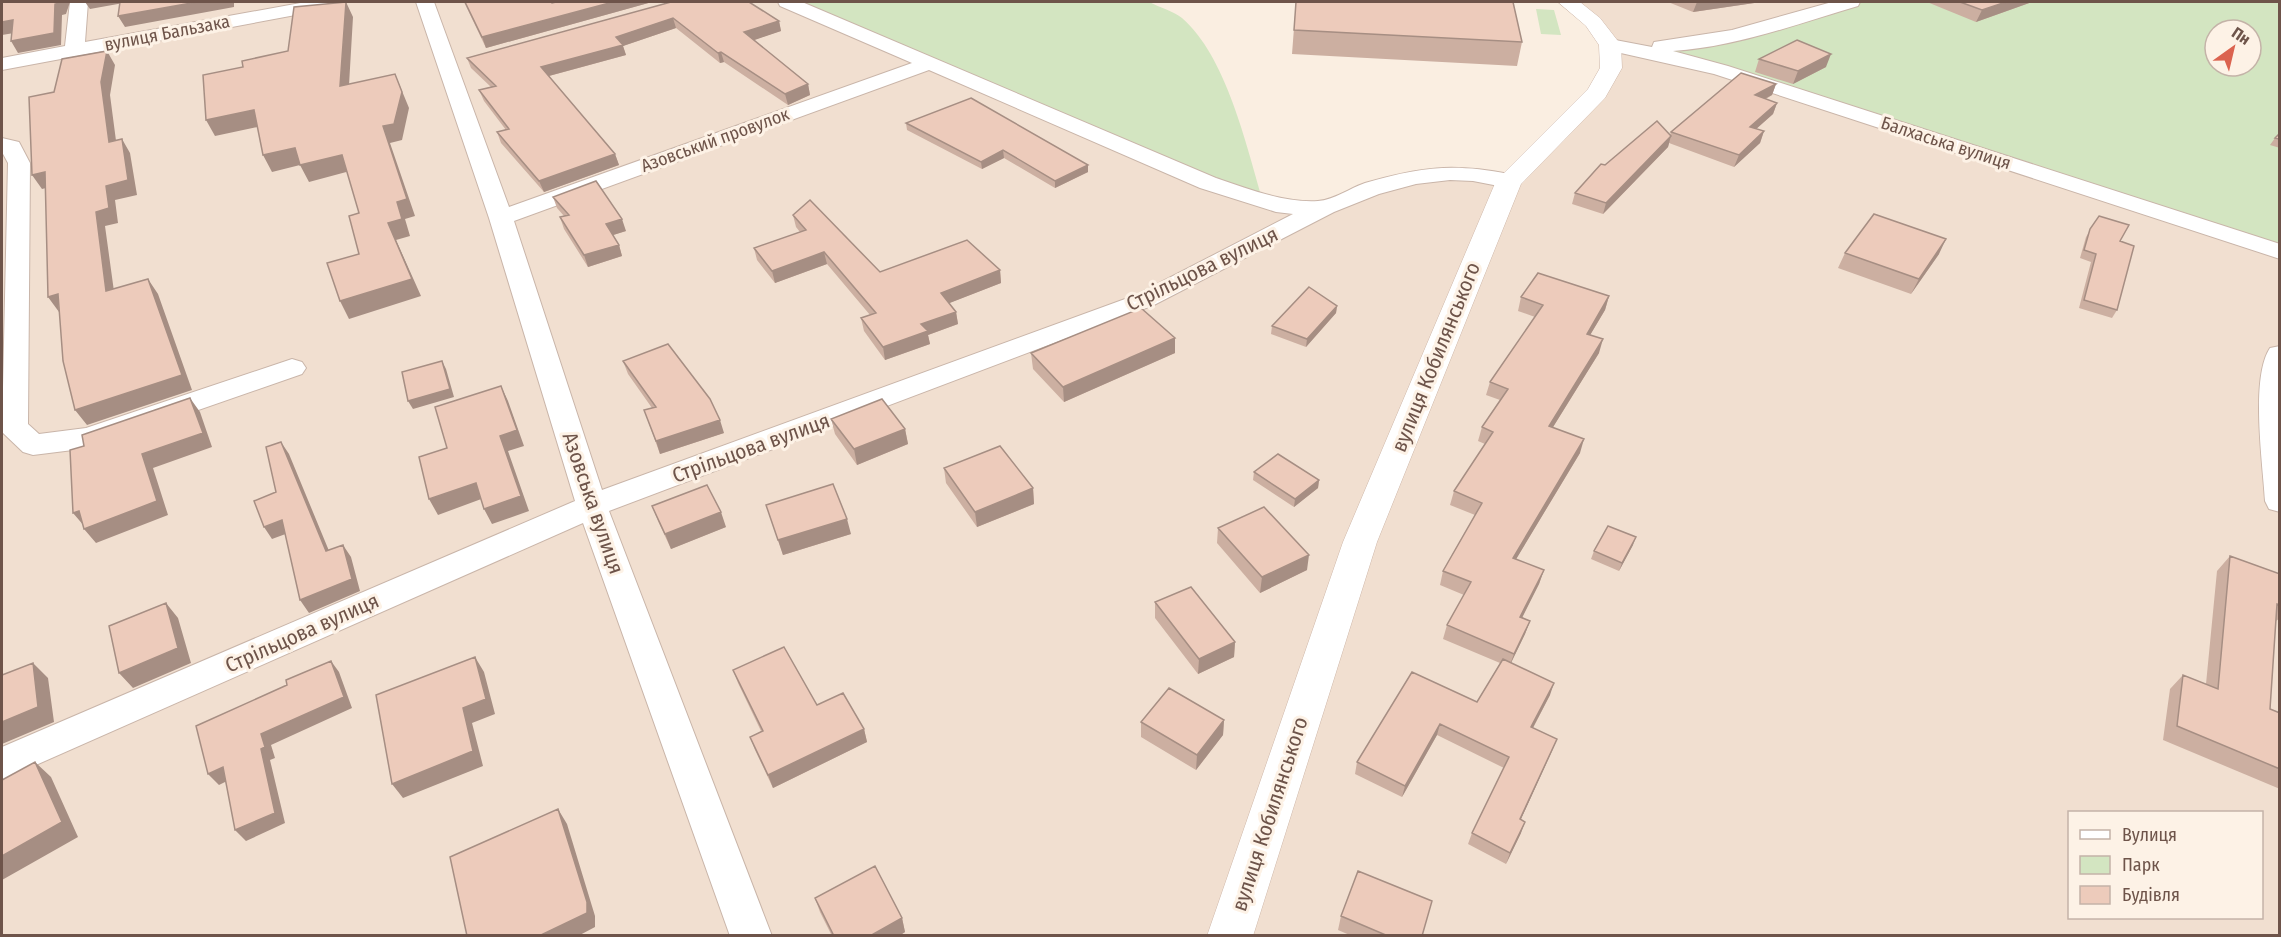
<svg xmlns="http://www.w3.org/2000/svg" width="2281" height="937" font-family="'Fira Sans Condensed',sans-serif">
<rect width="100%" height="100%" fill="#faeee1"/>
<path fill="#f1dfd0" fill-rule="evenodd" d="M2,2h785l420,181 97,26 111,-32 94,4 98,-101 -14,-58 -25,-20h283l-183,54 611,196v683l-2277,1zM2070,812h192v106h-192z"/>
<path fill="#d3e5c1" fill-rule="evenodd" d="M802,2h347c10,5 24,9 33,16 44,38 64,126 80,180l-336,-138z
M1851,2h428v250l-558,-182 -111,-25 47,1 80,-11zM2215,30h36v36h-36z
M1536,9l18,1 7,25 -20,-1z"/>
<g fill="none" stroke-linecap="round" stroke-linejoin="round">
<defs>
<path id="street" d="M70,2h18l-3,40 221,-40h36l-9,6 -331,62v-12l63,-12z
M416,2h18l75,205 403,-144 -132,-57 -2,-4h24l414,176c33,11 67,25 102,23 16,-1 32,-13 47,-18 55,-16 88,-20 144,-9l8,2 3,5 -3,5 -8,2 -36,-7 -23,-1 -34,4 -37,10 -45,18 -180,93 -545,206 163,425h-42l-147,-413 -581,257v-33l573,-246 -86,-283zM929,70l271,118 76,24 17,2 -157,81 -534,195 -88,-269z
M1832,2h28l-2,4c-61,18 -122,41 -185,45l55,15 552,178v15l-566,-185 -111,-25 -3,-4 10,-6 42,8 2,-5 78,-12z
M2,138l17,4 11,21 -2,261 11,10 47,-6 206,-69 10,3 4,6 -4,6 -213,74 -56,7 -10,-3 -21,-20 6,-269 -6,-11z
M2280,346v166l-11,-3 -4,-8c-2,-37 -15,-123 5,-153z"/>
<path id="secondary" d="M1558,2h22l20,16 21,27 1,23 -17,30 -84,86 -144,358 -124,394h-46l136,-394 153,-361 92,-92 12,-21 -1,-23 -13,-19z"/>
</defs>
<use href="#street" stroke="#c9b5a9" stroke-width="2"/>
<use href="#secondary" stroke="#ceb7a9" stroke-width="1"/>
<use href="#street" fill="#fff" fill-rule="evenodd"/>
<use href="#secondary" fill="#fff" fill-rule="evenodd"/>
</g>
<path fill="#ccafa1" d="M464,2h87l1,1 4,-1h96l-166,46z
M671,2l108,19 2,10 -28,9 55,44 2,11 -22,10 -64,-43 -4,1 -44,-35 -53,18 3,9 -77,21 66,78 4,11 -75,27 -43,-49 -4,-11 9,-2 -22,-29 -5,-11 12,-3 -20,-19 -4,-10z
M1296,2l226,40 -5,24 -225,-12z
M1668,2h93l-68,10z
M1927,2h105l-56,20z
M1759,59l67,8 -33,17 -38,-12z
M1776,84l-4,11 -6,4 11,4 -4,11 -17,15 8,2 -4,12 -26,24 -65,-24 -1,4 -65,67 -31,-10 3,-11 30,-28 65,-30 1,-3z
M906,123l182,42v7l-33,16 -51,-30 -22,11 -75,-39z
M2280,133v15l-10,-3 5,-7z
M553,197l73,34 -13,4 6,10 3,11 -34,11 -24,-38 -4,-12 4,-1 -7,-8z
M793,215l87,57 120,-2 1,13 -52,20 7,9 2,12 -30,11 2,9 -45,16 -21,-29 -3,-13 9,-3 -43,-51 -52,19 -18,-23 -3,-12 46,-16 -4,-5z
M2099,216l21,25 -3,69 -5,8 -33,-10 12,-46 -11,-4 6,-21z
M1845,253l94,1 -28,40 -73,-26z
M1609,296l-4,14 -15,25 9,18 -46,74 27,26 -64,106 28,11 -5,14 -17,33 8,4 -5,13 -14,29 39,32 -17,33 24,11 -36,80v14l-15,31 -38,-20 4,-11 32,-65 -67,-33 -35,62 -47,-23 2,-12 120,-60 23,-39 -57,-24 4,-14 17,-30 -24,-10 3,-14 32,-56 -25,-10 4,-14 31,-47 -7,-3 4,-14 18,-27 -14,-5 4,-13 45,-65 -17,-6 3,-14z
M1337,306l-1,7 -30,34 -35,-13 1,-8z
M1175,338v15l-111,49 -31,-33 -2,-16z
M623,361l101,72 -64,21 -16,-44 8,-2 -24,-34z
M831,419l74,10 3,15 -51,21 -22,-31z
M944,468l89,20 1,16 -57,23 -31,-44z
M1254,472l65,8 -1,8 -24,19 -41,-27z
M766,505l85,29 -68,21z
M652,506l74,21 -55,22 -13,-28z
M1218,528l89,42 -47,23 -43,-50z
M1633,545l-14,26 -28,-12 3,-8z
M2230,556l50,18v44l-4,3 -6,88 10,4v76l-117,-49 7,-51 13,-14 23,9 11,-113z
M1155,602l80,40 -1,15 -36,17 -43,-56z
M733,670l84,35 47,24 3,13 -94,46 -18,-38 -5,-13 11,-6 -23,-48z
M1224,720l-1,15 -27,35 -55,-33v-15z
M815,898l87,20 3,14 -6,4h-67l-12,-24z
M1341,916l81,20h-70l-14,-6z"/>
<path fill="#a68e83" d="M60,2h10l-4,12 -4,1 -1,30 -43,8 -7,-12 44,-37z
M85,2h44l-39,7z
M197,2h37v5l-109,20 -7,-11z
M346,2l7,15 -5,85 -8,-16z
M613,2h39l-166,46 -4,-11z
M1697,2h64l-68,10z
M2006,2h26l-56,20 6,-12z
M673,18l3,10 -53,18 3,9 -81,22 -4,-10 75,-30z
M13,20l7,12 -18,3v-13z
M779,21l2,10 -35,12 -2,-11z
M107,51l8,14 -5,30 8,61 -9,-14 -8,-60z
M721,52l3,10 -4,1 -2,-10z
M1831,54l-5,13 -33,17 5,-13z
M395,74l14,34 -7,32 -12,3 25,73 -10,3 5,17 -14,4 25,56 -72,23 -9,-18 48,-78 9,-21 -14,-76z
M808,84l2,11 -22,10 -3,-11z
M1776,84l-4,11 -21,11 4,-11z
M1777,103l-4,11 -27,24 4,-11z
M254,110l8,16 -47,10 -9,-16z
M1764,131l-4,12 -26,24 5,-12z
M1671,136l-3,11 -65,67 3,-11z
M122,139l8,14 7,42 -22,5 3,23 -13,3 11,80 -10,-15 -10,-79 10,-26z
M295,148l47,7 8,16 -41,11 -9,-17 -28,7 -9,-17z
M1003,150l1,8 -22,11 -1,-7z
M615,154l4,11 -75,27 -5,-11z
M1088,165v7l-33,16v-7z
M45,172l9,14 -12,3 -10,-14z
M622,219l4,12 -16,5 -4,-12z
M1946,239l-7,15 -28,40 8,-15z
M619,245l3,11 -34,11 -4,-12z
M824,252l3,12 -52,19 -3,-12z
M1000,270l1,13 -59,23 -1,-13z
M148,279l10,15 34,96 -105,35 -12,-15z
M58,294l1,18 -11,-15z
M1609,296l-4,14 -22,37 4,-13z
M1337,306l-1,7 -30,34 1,-8z
M956,312l2,12 -30,11 2,9 -45,16 -2,-13 38,-23z
M1175,338v15l-111,49 -1,-15z
M1603,339l-4,14 -54,87 4,-14z
M442,361l4,8 8,28 -41,12 -5,-8z
M501,386l7,15 16,45 -16,5 21,60 -37,13 -8,-15 16,-73z
M190,398l10,14 12,35 -59,21 15,47 -72,28 -12,-14 58,-75z
M720,420l4,13 -64,21 -4,-13z
M905,429l3,15 -51,21 -3,-16z
M1584,439l-4,14 -71,118 4,-13z
M281,442l8,12 45,109 -8,-12z
M1319,480l-1,8 -24,19 1,-8z
M476,483l8,15 -46,17 -9,-16z
M1033,488l1,16 -57,23 -2,-15z
M79,511l6,16 -12,-14z
M721,512l5,15 -55,22 -6,-15z
M847,519l4,15 -68,21 -5,-15z
M282,520l9,12 -19,7 -8,-12z
M1636,537l-3,8 -14,26 3,-8z
M343,545l8,12 9,34 -51,22 -9,-13z
M1309,555l-2,15 -47,23 2,-16z
M1544,570l-5,14 -23,46 4,-13z
M166,603l12,15 13,45 -58,25 -14,-15z
M1530,621l-5,13 -16,33 5,-13z
M1235,642l-1,15 -36,17 1,-15z
M475,657l9,15 11,42 -23,9 11,43 -80,32 -11,-14 71,-76z
M331,661l8,11 13,36 -81,37 4,13 -5,2 15,63 -39,18 -11,-11 26,-81v-15z
M33,663l15,15 6,44 -52,22v-22z
M1554,683l-4,12 -23,44 4,-12z
M1224,720l-1,15 -27,35 1,-15z
M1440,724l-3,11 -35,62 3,-11z
M864,729l3,13 -94,46 -5,-13z
M1557,739l-5,12 -36,79 4,-11z
M35,762l16,15 27,60 -76,43v-24z
M223,767l10,11 -14,7 -11,-11z
M558,809l9,15 28,92v11l-17,9h-39z
M1525,822l-4,11 -15,31 4,-11z
M902,918l3,14 -6,4h-29z"/>
<path fill="#edcbbb" stroke="#a68e83" stroke-width="1.5" d="M2,2h58v1l-5,1 -1,29 -43,8 2,-21 -11,2z
M120,2h77l-79,14z
M346,2l-6,84 55,-12 7,18 -8,32 -11,2 24,73 -10,3 5,17 -14,4 24,56 -72,22 -13,-38 32,-9 -10,-38 10,-3 -17,-58 -42,10 -5,-17 -32,7 -9,-45 -48,10 -3,-45 40,-8 -1,-6 46,-10 6,-44z
M465,2h86l1,1 4,-1h57l-131,35z
M671,2h78l30,19 -35,11 64,52 -23,10 -64,-42 -3,1 -45,-35 -57,19 7,8 -82,22 74,87 -76,27 -42,-49 12,-3 -30,-39 17,-4 -29,-28z
M1296,2h217l9,40 -228,-12z
M1960,2h46l-24,8z
M1797,40l34,14 -33,17 -39,-12z
M107,51l-6,31 8,60 13,-3 6,41 -22,6 3,22 -13,4 10,79 42,-12 34,96 -107,35 -12,-49 -5,-67 -10,3 -3,-125 -13,3 -3,-78 25,-5 8,-33z
M1741,73l35,11 -21,11 22,8 -27,24 14,4 -25,24 -68,-23z
M971,98l117,67 -33,16 -52,-31 -22,12 -75,-39z
M1657,121l14,15 -65,67 -31,-10 26,-29 4,1z
M2280,133v6l-5,-1z
M596,181l26,38 -16,5 13,21 -35,10 -24,-38 9,-2 -16,-18z
M810,200l70,72 87,-32 33,30 -59,23 15,19 -35,12 7,7 -45,16 -22,-29 15,-5 -52,-61 -52,19 -18,-23 52,-18 -13,-15z
M1874,214l72,25 -27,40 -74,-26z
M2099,216l30,9 -9,16 14,5 -17,64 -33,-10 12,-46 -12,-4 6,-21z
M1538,273l71,23 -22,38 16,5 -54,87 35,13 -71,119 31,12 -24,47 10,4 -16,33 -67,-29 24,-43 -28,-11 39,-68 -28,-12 39,-59 -11,-5 26,-38 -18,-7 53,-77 -22,-8z
M1309,287l28,19 -30,33 -35,-13z
M1141,308l34,30 -112,49 -32,-34z
M668,344l42,55 10,21 -64,21 -12,-31 12,-3 -33,-46z
M442,361l8,28 -42,12 -6,-29z
M501,386l16,44 -17,6 21,60 -37,13 -8,-26 -47,16 -10,-42 28,-9 -12,-41z
M190,398l13,35 -61,21 15,47 -73,28 -5,-18 -6,2 -3,-63 14,-4 -2,-11z
M882,399l23,30 -51,20 -23,-30z
M281,442l45,109 17,-6 9,34 -52,21 -18,-80 -18,7 -10,-26 22,-9 -10,-45z
M1000,446l33,42 -58,24 -31,-44z
M1278,454l41,26 -24,19 -41,-27z
M833,484l14,35 -69,21 -12,-35z
M707,485l14,27 -56,22 -13,-28z
M1264,507l45,48 -47,22 -44,-49z
M1608,526l28,11 -14,26 -28,-12z
M2230,556l50,18v31l-3,-1 -7,105 10,4v56l-103,-43 6,-51 35,14z
M1191,587l44,55 -36,17 -44,-57z
M166,603l12,45 -59,25 -10,-47z
M784,647l33,58 26,-12 21,36 -96,46 -18,-38 13,-6 -30,-61z
M475,657l11,42 -23,9 10,43 -81,33 -16,-89z
M1503,659l51,24 -23,44 26,12 -37,80 5,3 -15,31 -38,-20 37,-76 -69,-33 -35,62 -48,-24 55,-90 65,30z
M331,661l13,36 -83,37 4,13 -4,2 14,64 -40,17 -12,-63 -15,7 -12,-48 91,-41 -1,-5z
M33,663l5,44 -36,15v-47z
M1169,688l55,32 -27,35 -56,-33z
M35,762l27,60 -60,34v-76z
M558,809l29,93v11l-48,23h-72l-17,-79z
M875,866l27,52 -32,18h-36l-19,-38z
M1358,871l74,30 -10,35h-34l-47,-20z"/>
<g text-anchor="middle" dominant-baseline="central" stroke-width="6" stroke-linejoin="round" paint-order="stroke">
<g font-size="18" fill="#6e544a" stroke="#fdf2e6">
<text transform="translate(167 33) rotate(-11)">вулиця Бальзака</text>
<text transform="translate(715 140) rotate(-20)">Азовський провулок</text>
<text transform="translate(1946 143) rotate(18)">Балхаська вулиця</text>
</g>
<g font-size="21" fill="#6e544a" stroke="#fdf2e6">
<text transform="translate(1202 269) rotate(-26)">Стрільцова вулиця</text>
<text transform="translate(1436 357) rotate(-68)">вулиця Кобилянського</text>
<text transform="translate(751 448) rotate(-20)">Стрільцова вулиця</text>
<text transform="translate(593 503) rotate(71)">Азовська вулиця</text>
<text transform="translate(302 633) rotate(-24)">Стрільцова вулиця</text>
<text transform="translate(1270 814) rotate(-72)">вулиця Кобилянського</text>
</g>
</g>
<rect width="2281" height="937" fill="none" stroke="#6e544a" stroke-width="6"/>
<rect x="2068" y="811" width="195" height="108" fill="#fdf2e6" stroke="#c4b3a8" stroke-width="1.5"/>
<rect x="2080" y="830" width="30" height="9" fill="#ffffff" stroke="#c4b3a8" stroke-width="1.5"/>
<text x="2122" y="841" font-size="18" fill="#6e544a">Вулиця</text>
<rect x="2080" y="856" width="30" height="18" fill="#d3e5c1" stroke="#c4b3a8" stroke-width="1.5"/>
<text x="2122" y="871" font-size="18" fill="#6e544a">Парк</text>
<rect x="2080" y="886" width="30" height="18" fill="#edcbbb" stroke="#c4b3a8" stroke-width="1.5"/>
<text x="2122" y="901" font-size="18" fill="#6e544a">Будівля</text>
<g transform="translate(2233 48) rotate(34)"><circle r="28" fill="#fdf2e6" stroke="#c4b3a8" stroke-width="1.5"/>
<path d="M0-4.5L10 22L0 15L-10 22Z" fill="#db634f"/>
<text y="-9" font-size="16" font-weight="bold" text-anchor="middle" fill="#6e544a">Пн</text>
</g>
</svg>
